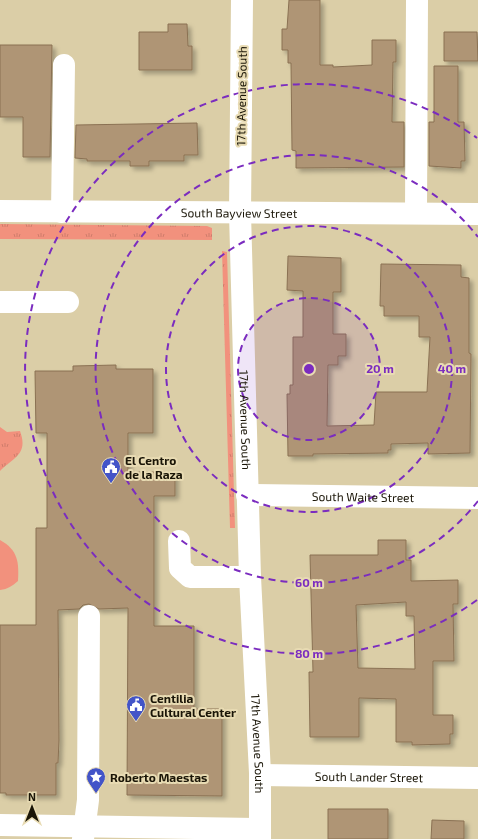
<svg xmlns="http://www.w3.org/2000/svg" width="478" height="839" font-family="'Exo 2',sans-serif">
<defs>
<pattern id="grass-tufts" width="24" height="20" patternUnits="userSpaceOnUse"><rect width="24" height="20" fill="#f2917d"/><path d="M3 7l-1-3M5 7V3M7 7l1-3M15 17l-1-3M17 17v-4M19 17l1-3" fill="none" stroke="#cf7c6b"/></pattern>
<filter id="shadow"><feDropShadow dx="3.5" dy="3.5" stdDeviation="2" flood-color="#0004"/></filter>
</defs>
<rect width="100%" height="100%" fill="#dbcea7"/>
<path fill="url(#grass-tufts)" d="M0,224l207,2 5,2v12l-212,-1z
M222,251l5,1 8,276h-5z
M0,427l7,5 13,-1c9,24 -8,27 -20,40z"/>
<path fill="#f2917d" d="M0,540c18,10 19,22 18,41 -6,5 -10,8 -18,9z"/>
<path fill="#af9575" stroke="#8a7153" fill-rule="evenodd" filter="url(#shadow)" d="M289,0h31v65h13v2l39,-2v-25h24v22h-3l-1,60h12v45l-108,1v-17l-4,-1 -1,-87h-3v-13h-6v-21h5z
M168,24h19l1,22h4v24h-53v-38h29z
M444,32h33l1,29h-34z
M0,45h52l-2,112h-27v-40h-23z
M434,66h24v56h6l1,39h-4v7l-32,-2v-44h5z
M197,123l1,32h-14v6h-35v5h-19v-5h-43v-2l-12,-1 1,-33z
M288,256l53,2v34h-8v42h13v22h-8v9h-10l-1,61 47,-1 2,-33h51l3,-55h-11v-21h-35v-10h-4l1,-42 80,1v12l8,1v75l2,1 -1,99 -42,1v-11l-37,1v6h-3v3l-75,1v2h-25l-1,-62h3v-9h3v-48h10v-46l-16,-1z
M116,365v4h37v64h-25v39h47v24h-21v130h40v83h28v87l-95,-1 1,-187 -29,1 -10,-5 -6,1 -4,4 -21,1 1,130 -1,23h-2v32h-50v-2h-6v-168h36v-97h11v-95h-11l-1,-62h38v-5z
M378,540h28v20h5v21l47,-1v24h-5l1,57h-21v54h20v19h-3v10l-38,1v-3h-16v-43l-37,-1v39h-49l-1,-65h4l-3,-117h68zM406,602v14h8l1,53 -57,-1 -2,-63z
M328,809h60v30h-60z
M432,820l32,1v18h-33z"/>
<g fill="none" stroke-linecap="round" stroke-linejoin="round">
<g stroke="#fff" stroke-width="22">
<path id="s1" d="M242,0l-2,213 10,364 10,196v66"/>
<path id="s2" d="M0,211l478,3"/>
<path d="M62,212l2,-147"/>
<path d="M416,213l1,-213"/>
<path d="M0,302h68"/>
<path id="s3" d="M247,495l231,3"/>
<path d="M179,541l1,27 10,9h60"/>
<path id="s4" d="M260,775l218,3"/>
<path d="M0,825l260,4"/>
<path d="M83,839l5,-39 1,-184"/>
</g>
</g>
<circle cx="309" cy="369" r="71" fill="#7b2cbf" fill-opacity=".12"/>
<g fill="none" stroke="#7b2cbf" stroke-width="2" stroke-dasharray="7 5">
<circle cx="309" cy="369" r="71"/>
<circle cx="309" cy="369" r="143"/>
<path d="M478 501A214 214 0 1 1 478 237"/>
<path d="M477 600A285 285 0 1 1 477 138"/>
</g>
<defs>
<symbol id="civic-pin" viewBox="-11 -11 22 30"><path d="M0 17L-7.5 6A9.5 9.5 0 1 1 7.5 6Z" fill="#4354c8" stroke="#e8dbb3"/><path d="M-.6-6.5H3V-4.5H.6V-3L4-1V1h2V6H-6V1h2V-1L-.6-3ZM-1.2 2.5V6h2.4V2.5Z" fill="#fff"/></symbol>
<symbol id="sight-pin" viewBox="-11 -11 22 30"><path d="M0 17L-7.5 6A9.5 9.5 0 1 1 7.5 6Z" fill="#4354c8" stroke="#e8dbb3"/><path d="M0-6L1.8-2.2L6-1.7L2.9 1.2L3.7 5.4L0 3.3L-3.7 5.4L-2.9 1.2L-6-1.7L-1.8-2.2Z" fill="#fff"/></symbol>
</defs>
<g fill-rule="evenodd">
<use href="#civic-pin" x="100" y="456" width="22" height="30"/>
<use href="#civic-pin" x="125" y="694" width="22" height="30"/>
<use href="#sight-pin" x="85" y="766" width="22" height="30"/>
</g>
<g text-anchor="middle" dominant-baseline="central" stroke-width="4" stroke-linejoin="round" paint-order="stroke">
<g font-size="12" fill="#1a1507" stroke="#e8dbb3">
<text transform="translate(241 96) rotate(-89)">17th Avenue South</text>
<text stroke="none"><textPath href="#s2" startOffset="239">South Bayview Street</textPath></text>
<text stroke="none"><textPath href="#s1" startOffset="420">17th Avenue South</textPath></text>
<text stroke="none"><textPath href="#s3" startOffset="116">South Waite Street</textPath></text>
<text stroke="none"><textPath href="#s1" startOffset="744">17th Avenue South</textPath></text>
<text stroke="none"><textPath href="#s4" startOffset="109">South Lander Street</textPath></text>
</g>
<g font-size="12" font-weight="bold" fill="#1a1507" stroke="#e8dbb3" text-anchor="start">
<text x="125" y="460">El Centro<tspan x="125" dy="14">de la Raza</tspan></text>
<text x="150" y="698">Centilia<tspan x="150" dy="14">Cultural Center</tspan></text>
<text x="110" y="777">Roberto Maestas</text>
</g>
</g>
<circle cx="309" cy="369" r="6" fill="#7b2cbf" stroke="#e8dbb3" stroke-width="2"/>
<g font-size="12" text-anchor="middle" font-weight="bold" fill="#7b2cbf" stroke="#e8dbb3" stroke-width="4" stroke-linejoin="round" paint-order="stroke">
<text x="380" y="373">20 m</text>
<text x="452" y="373">40 m</text>
<text x="309" y="587">60 m</text>
<text x="309" y="658">80 m</text>
</g>
<g transform="translate(32 807)" stroke="#e8dbb3" stroke-width="3" paint-order="stroke">
<path d="M0-3L7 15L0 10L-7 15Z" fill="#1a1507"/>
<text y="-6" font-size="11" font-weight="bold" text-anchor="middle" fill="#1a1507">N</text>
</g>
</svg>
